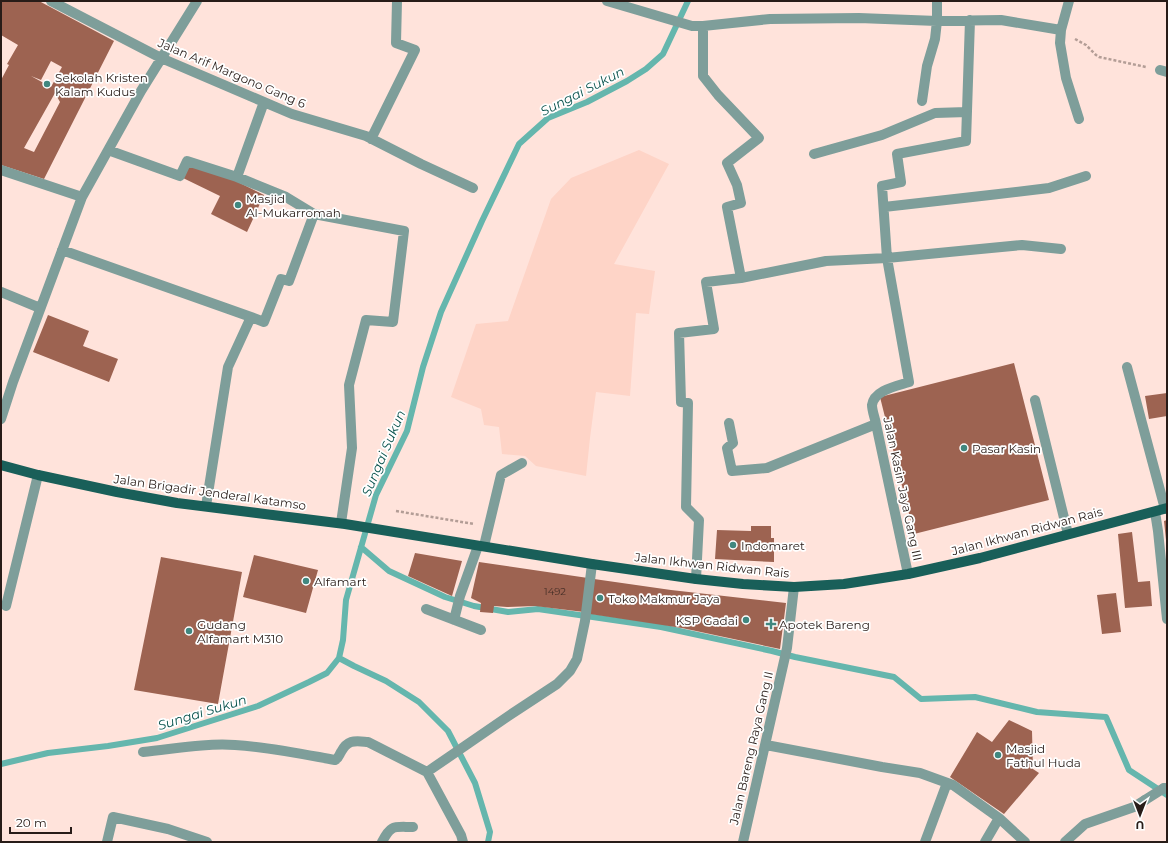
<svg xmlns="http://www.w3.org/2000/svg" width="1168" height="843" font-family="Montserrat,sans-serif">
<rect width="100%" height="100%" fill="#ffe3db"/>
<path fill="#fed4c7" d="M639,150l30,14 -55,100 41,7 -6,43 -13,-1 -6,83 -34,-4 -6,46 -4,38 -50,-10 -11,-10 -23,-2 -3,-27 -15,-2 -3,-16 -30,-12 25,-73 32,-3 43,-122 20,-21z"/>
<g fill="none" stroke-linecap="round" stroke-linejoin="round">
<path stroke="#65b6ad" stroke-width="6" d="M361,547l28,24 56,26 29,9 34,6 30,-3 123,18 111,24 23,6 99,20 27,22 54,-2 62,15 69,5 23,53 38,25
M339,658l15,8 32,15 33,21 29,29 27,52 15,49 -2,10
M1,764l47,-11 60,-7 49,-8 101,-32 51,-24 18,-9 12,-15 4,-18 3,-40 30,-105 31,-64 16,-64 18,-55 41,-91 37,-77 29,-26 39,-16 40,-21 19,-12 17,-15 25,-53"/>
</g>
<path fill="#9d6351" fill-rule="evenodd" d="M1,1h38l75,40 -70,138 -43,-14v-85l8,-15 -2,-1 11,-19 -17,-10zM51,61l11,6 -11,20 -20,-11 10,4zM55,93l5,9 -26,50 -10,-4z
M190,165l40,13 34,17 -17,37 -36,-18 9,-18 -37,-18z
M48,315l41,16 -6,15 35,13 -9,23 -76,-30z
M1014,363l35,137 -135,34 -34,-137z
M1167,393v23l-18,3 -4,-23z
M1167,520v20h-1l-2,-19z
M751,526h20v12h3v24l-59,-3 2,-29 34,1z
M1132,532l6,50 12,-1 2,25 -27,2 -7,-74z
M415,553l47,8 -10,35 -44,-20z
M254,555l64,15 -12,43 -63,-16z
M161,557l81,15 -24,132 -84,-14z
M479,562l109,16 -4,34 -49,-6 -28,1 -13,-1 -1,7 -13,-1 1,-9 -10,-5z
M594,579l77,11 115,13 -6,46 -98,-21 -92,-14z
M1116,593l5,39 -19,2 -5,-39z
M1009,720l23,11 1,38 6,4 -35,41 -54,-37 27,-45 15,10z"/>
<g fill="none" stroke-linecap="round" stroke-linejoin="round">
<path stroke="#b39d96" stroke-width="2.5" stroke-dasharray="3 2" stroke-linecap="butt" d="M1075,39l11,6 10,10 3,2 47,10
M396,511l78,13"/>
<path stroke="#7e9e9a" stroke-width="10" d="M1127,367l38,142
M426,609l55,21
M454,620l6,-24 18,-50
M1145,800l19,-12"/>
<path stroke="#7e9e9a" stroke-width="10" d="M51,1l110,57 131,56 74,22 55,28 52,24
M607,1l85,25h11l67,-7 89,-1 78,3 64,-1 60,10
M1069,1l-8,29 -1,13 6,35 13,41
M1160,70l7,2
M922,101l5,-35 8,-27 2,-18v-20
M371,139l44,-89 -19,-7 1,-42
M108,150l72,26 7,-15 50,16 27,-75
M814,154l68,-19 53,-22 32,-1
M1,170l81,27
M884,207l106,-12 59,-7 37,-12
M314,214l90,17 -11,91 -27,-2 -17,65 3,63 -11,75
M62,250l189,67
M741,278l85,-17 61,-3 135,-13 39,4
M1,292l39,16
M1035,400l33,134
M1,419l12,-37 69,-185 59,-106 56,-90
M729,423l4,20 -6,5 5,23 35,-3 109,-44
M206,506l22,-139 23,-50 13,5 17,-43 8,2 25,-67 -28,-17 -49,-20
M1155,512l3,19 9,88
M484,546l17,-71 21,-12
M908,574l-32,-150c-1,-6 -4,-13 -4,-19 2,-15 25,-19 37,-23l-22,-124 -5,-72 19,-4 -4,-28 69,-13 4,-121
M696,579l3,-59 -13,-13 2,-104 -7,-1 -2,-69 35,-4 -8,-47 35,-4 -14,-71 14,-4 -4,-18 -10,-22 32,-25 -41,-43 -15,-19v-50
M6,606l32,-131
M766,745l116,22 38,6 33,12 46,33 26,24
M143,752c31,-3 61,-9 92,-7 34,2 67,9 100,15 4,-2 4,-5 6,-8 7,-13 14,-11 27,-10l59,30
M1164,788l3,1
M107,842l6,-25 55,12 39,13
M382,842c9,-18 12,-15 31,-15
M463,842l-2,-7 -34,-63 80,-55 50,-33 13,-13 7,-12 8,-38 7,-57
M743,842l44,-194 7,-61
M925,842l22,-59
M985,842l14,-24
M1065,842l20,-18 49,-17 11,-7"/>
<path stroke="#195f59" stroke-width="10" d="M1,465l37,10 79,17 60,11 168,21 247,40 104,15 47,5 51,3 50,-3 64,-10 72,-16 187,-50"/>
</g>
<g fill="#40877f" stroke="#fff" stroke-width="1.5">
<circle cx="47" cy="84" r="4"/>
<circle cx="238" cy="205" r="4"/>
<circle cx="964" cy="448" r="4"/>
<circle cx="733" cy="545" r="4"/>
<circle cx="306" cy="581" r="4"/>
<circle cx="600" cy="598" r="4"/>
<circle cx="746" cy="620" r="4"/>
<path d="M769 618h4v4h4v4h-4v4h-4v-4h-4v-4h4z"/>
<circle cx="189" cy="631" r="4"/>
<circle cx="998" cy="755" r="4"/>
</g>
<g text-anchor="middle" dominant-baseline="central" stroke-width="3.5" stroke-linejoin="round" paint-order="stroke">
<g font-size="10" fill="#452e26">
<text x="555" y="591">1492</text>
</g>
<g font-size="12" fill="#281c18" stroke="#fff">
<text transform="translate(232 73) rotate(23)">Jalan Arif Margono Gang 6</text>
<text transform="translate(903 489) rotate(78)">Jalan Kasin Jaya Gang III</text>
<text transform="translate(210 492) rotate(8)">Jalan Brigadir Jenderal Katamso</text>
<text transform="translate(1027 531) rotate(-15)">Jalan Ikhwan Ridwan Rais</text>
<text transform="translate(712 565) rotate(6)">Jalan Ikhwan Ridwan Rais</text>
<text transform="translate(751 748) rotate(-77)">Jalan Bareng Raya Gang II</text>
</g>
<g font-size="12" fill="#281c18" stroke="#fff" text-anchor="start">
<text x="55" y="77">Sekolah Kristen<tspan x="55" dy="14">Kalam Kudus</tspan></text>
<text x="246" y="198">Masjid<tspan x="246" dy="14">Al-Mukarromah</tspan></text>
<text x="972" y="448">Pasar Kasin</text>
<text x="741" y="545">Indomaret</text>
<text x="314" y="581">Alfamart</text>
<text x="608" y="598">Toko Makmur Jaya</text>
<text x="738" y="620" text-anchor="end">KSP Gadai</text>
<text x="197" y="624">Gudang<tspan x="197" dy="14">Alfamart M310</tspan></text>
<text x="779" y="624">Apotek Bareng</text>
<text x="1006" y="748">Masjid<tspan x="1006" dy="14">Fathul Huda</tspan></text>
</g>
<g font-size="13" font-style="italic" fill="#09524c" stroke="#fff">
<text transform="translate(582 91) rotate(-27)">Sungai Sukun</text>
<text transform="translate(383 453) rotate(-67)">Sungai Sukun</text>
<text transform="translate(202 712) rotate(-17)">Sungai Sukun</text>
</g>
</g>
<rect width="1168" height="843" fill="none" stroke="#281c18" stroke-width="4"/>
<g transform="translate(1140 815) rotate(180)" stroke="#ffffff" stroke-width="3" paint-order="stroke">
<path d="M0-3L7 15L0 10L-7 15Z" fill="#281c18"/>
<text y="-6" font-size="11" font-weight="bold" text-anchor="middle" fill="#281c18">U</text>
</g>
<path d="M10 827v6h61v-6" fill="none" stroke="#281c18" stroke-width="2"/>
<text x="16" y="827" font-size="12" fill="#281c18" stroke="#ffffff" stroke-width="3" paint-order="stroke">20 m</text>
</svg>
